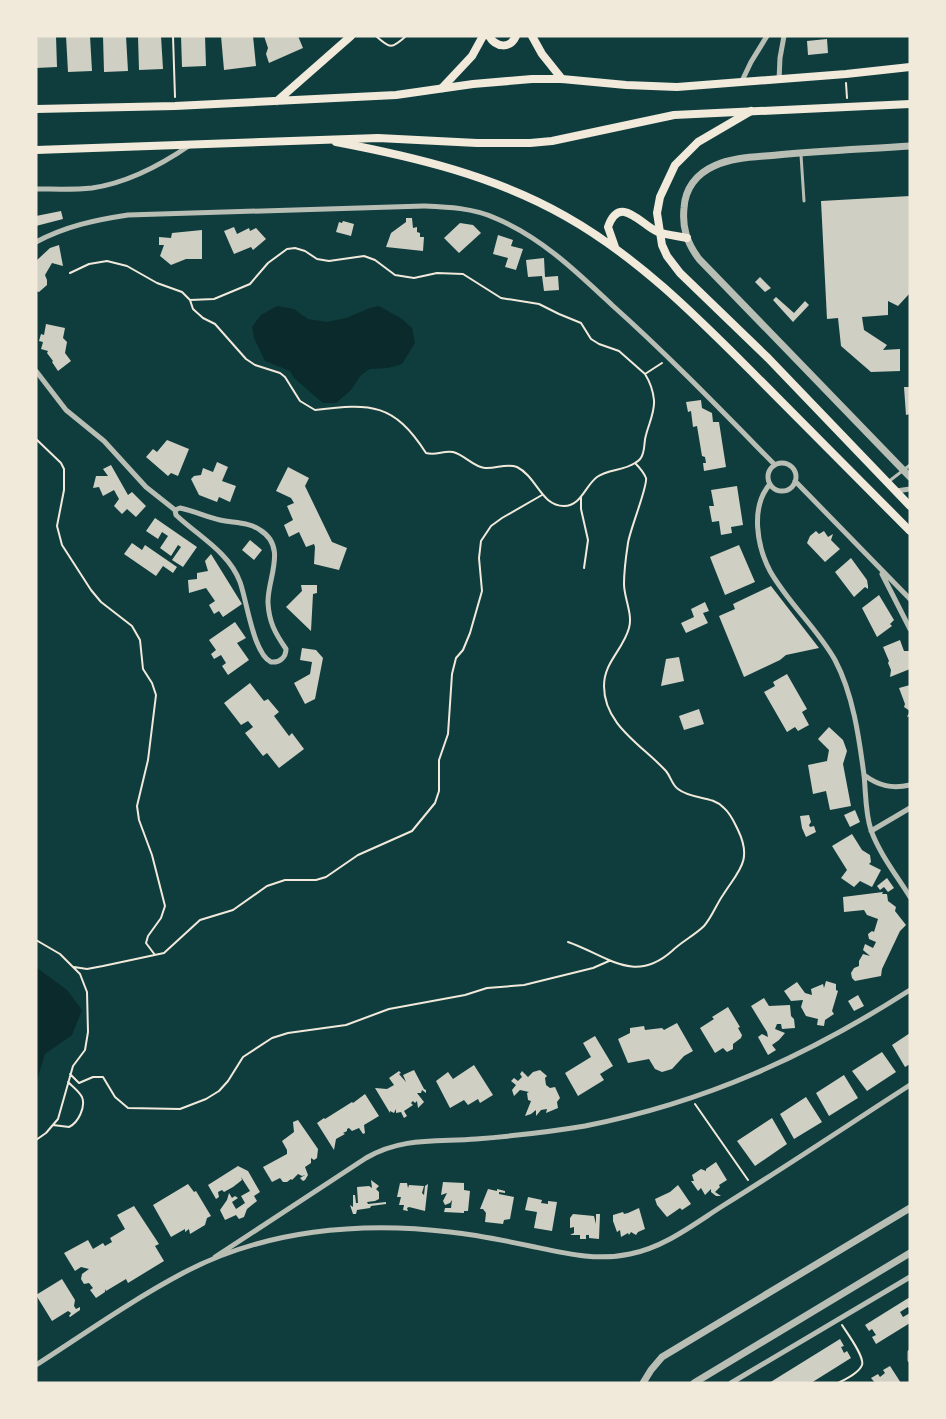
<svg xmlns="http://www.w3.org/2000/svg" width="946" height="1419" font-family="Poppins,sans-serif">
<rect width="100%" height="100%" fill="#0f3d3e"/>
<path fill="#0a2a2b" d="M277,306l17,3 14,10 19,3 19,-4 24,-10 9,-2 23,13 10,9 3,15 -13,21 -14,4 -18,1 -9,6 -10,15 -15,13h-13l-29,-25 -4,-7 -25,-10 -11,-23 -2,-11 9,-12z
M37,968l30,22 15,20 -10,25 -27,19 -9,29z"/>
<path fill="#cfcfc3" d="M36,36h20l1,31 -21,1z
M66,36h24l2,35 -24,1z
M103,36h23l2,35 -24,1z
M138,36h23l2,33 -24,1z
M181,36h24l1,30 -24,1z
M221,36h32l3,30 -32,4z
M264,36h34l5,12 -34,15 -3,-9 2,-6z
M827,39l1,14 -20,2 -1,-14z
M910,196v97l-12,13 -10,-5v14l-26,2 2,13 23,15 -4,5 17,-1v22l-29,1 -30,-26 -3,-28 -11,1 -6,-118z
M61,211l2,8 -27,7v-10z
M406,218h6l1,10 4,-1v5l3,1v4h4l-1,14 -37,-4 5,-14 15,-11z
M343,221l11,3 -3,12 -15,-4 3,-10 3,1z
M460,223l13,2 8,8 -22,20 -15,-15z
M234,227l3,7 12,-6 1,3 6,-3 10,11 -13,11 -2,-3 -17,7 -10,-23z
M202,230v29h-16l-15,6 -11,-9 4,-11h-5v-8l12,1 1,-5z
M498,235l15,5 -2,6 12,3 -7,21 -11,-3 3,-9 -15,-4z
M59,245l4,21 -11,-3 -7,12 2,5v5l-8,7 -3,-1v-30l14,-13z
M544,258l1,19 13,-1 1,14 -15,1 -2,-15 -14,1 -2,-17z
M760,277l11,11 -6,4 -10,-10z
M776,297l18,16 11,-12 4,4 -16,17 -20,-22z
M46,324l19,4 -2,10 4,4 -2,11 6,8 -13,10 -6,-9 1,-1 -6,-8 1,-2 -7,-2 2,-7 -4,-1 2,-7 3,1z
M904,387h6v27l-4,1z
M701,400l1,8 10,5 1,9h6l7,45 -22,4 -1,-8h3l-1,-6 -3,-1 -5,-30 -4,1 -2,-16 -3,1 -2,-10z
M167,440l22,9 -11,27 -7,-3 -3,3 -22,-19 7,-8 4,3z
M217,462l11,5 -6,14 14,5 -6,16 -11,-5 -2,5 -18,-7 -8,-16 3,-3 7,-1 2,-7 10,4z
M111,465l17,30 4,-3 14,14 -10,11 -9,-8 -5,5 -8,-8 5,-7 -5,-9 -11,6 -4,-9 -6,1 3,-12h12l-5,-7z
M288,467l21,11 -4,8 27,56 15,6 -8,22 -25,-6 1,-17 -1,-3 -8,3 -7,-15 -10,5 -5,-12 9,-5 -6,-14 7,-3 -3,-5 -15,-7z
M737,486l6,39 -12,2 1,6 -11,2 -2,-14 -7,1 -3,-16h5l-3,-16z
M155,518l42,29 -14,20 -11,-7 9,-13 -3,-2 -7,11 -11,-8 8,-12 -6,-4 -4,7 -12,-8z
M816,531l3,3 5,-3 4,6 5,-3 -2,6 9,9 -15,13 -18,-19 3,-7z
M250,540l12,10 -8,10 -12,-10z
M132,543l10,7 3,-5 32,22 -4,6 -10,-7 -7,10 -32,-22z
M739,545l16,37 -30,13 -15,-38z
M211,554l31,50 -19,13 -4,-6 -5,3 -5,-9 6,-4 -9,-13 -17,5 -1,-13 9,-1v-6l11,-2 -3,-10z
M851,558l16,22 1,6v3l-3,-2 -11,10 -19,-25z
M301,585h16v8l-4,1 -2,37 -25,-24 16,-16z
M771,586l48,62 -33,7 -6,5 -36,17 -25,-61 16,-7 -2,-5z
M879,595l15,25 -4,4 2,2 -15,11 -15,-29z
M705,602l4,9 -6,2 5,10 -22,10 -5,-10 13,-6 -3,-8z
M235,622l11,16 -9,5 12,17 -21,15 -6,-9 4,-3 -5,-8 -7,4 -3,-5 5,-4 -7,-10z
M900,640l4,11h5l1,18 -20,8 1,-7 -3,-7 1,-2 -6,-14z
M302,648l14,2 7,8 -8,41 -10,5 -11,-21 16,-9 2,-12 -12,-2z
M679,657l5,24 -23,5 5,-27z
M787,674l20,35 -5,3 7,13 -11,6 -3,-4 -8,5 -23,-40 11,-6 -2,-4z
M250,683l14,18 4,-2 11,13 -5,4 15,20 3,-3 12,16 -25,19 -12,-15 -4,3 -18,-23 8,-6 -5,-6 -7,4 -17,-22z
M910,685v31l-3,1 3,-6 -6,-4 1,-3 -6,-16z
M699,709l5,15 -20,6 -5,-14z
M829,727l14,13 4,11 -4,13 8,42 -21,4 -4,-19 -13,3 -5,-29 19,-4 2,-11 -11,-11z
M855,810l5,12 -10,5 -6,-12z
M809,815l2,7 -2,3 1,2 4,-1 2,6 -10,5 -4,-9 -2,-12z
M852,834l10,16 8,5 1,7 -2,2 12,6 -9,17 -12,-6 -6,6 -13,-9 6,-8 -15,-24z
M887,878l7,10 -6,4 -4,-5 -4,3 -3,-4z
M883,892l-1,2h5l1,7 8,6 -1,4 11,14 -6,6 -18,38 -1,7 -26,5 -3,-3 -1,-5 3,-5 5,-2v-5l4,-7 7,2 -7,-6 2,-6 8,4 3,-6 -7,-3 -1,-5 4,-3 2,1 4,-13 -11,-4 -3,-5 -20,2 -1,-15z
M826,981l10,3v6l2,1 -6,20 2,3 -9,6 -1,6 -7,-1 1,-6 -12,-3 -5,-9 2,-7 -12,1 -7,-10 13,-9 8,11 7,2 -1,-6 12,-5 1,4z
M858,995l6,11 -10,5 -6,-10z
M764,998l5,8 21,-1 1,11 3,3 1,9 -13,1 -1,-5h-4l-2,5 10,4 -6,7 -7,5 4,5 -8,5 -10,-18 4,-3 6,3 -1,-5 -16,-26z
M728,1007l12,20 -2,1 4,7 -1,3 -8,6v5l-6,3 -4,-4 -8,5 -15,-25 14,-9 -2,-2z
M677,1023l16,28 -9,5 -12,13 -10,3 -7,-3 -6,-10 -21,4 -10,-24 12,-6v-5l14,-2 1,4 17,-2 2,2z
M910,1033v31l-5,3 -13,-22z
M595,1036l18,30 -13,8 4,6 -26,16 -13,-23 26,-16 -8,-14z
M882,1052l14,20 -29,19 -15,-20z
M474,1065l19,30 -13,8 -2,-4 -10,6 -4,-5 -14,8 -14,-27 12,-9 5,7z
M414,1070l10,19 2,1v3l-4,-3 -1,3h-4l7,9 -6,6 -1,-7 -2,2 -2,-2 -2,2 2,2 -9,6 3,5 -3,2 -3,-6 -5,1v-4l-2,4 -4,-2v2l-15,-25 12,1 7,-4 -5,-7 10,-7 2,2 -2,1 7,8 -3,-7z
M540,1070l7,6 -2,2 1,7 4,3 5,-1 5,11 -3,4 1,6 -12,5 1,-4 -6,1 -5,6v-6l-5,4 -6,2 6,-15 -3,-1 -1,-7 2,-1 -9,-2 -6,6 -2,-6 4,-5 -5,-4 3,-3 4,3 4,-4 -2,-3 2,-3 6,6 5,-5z
M844,1075l14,23 -29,18 -13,-23z
M365,1094l14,22 -15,9 1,8 -2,1 -4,-6 -7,3 -3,-3 -2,1v2l-4,2 2,1 -9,5 -2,11 -17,-27 7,-5 1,1 27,-17 1,1z
M806,1097l16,25 -28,17 -14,-25z
M772,1118l15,26 -32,22 -18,-25z
M298,1120l20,29 -1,9 -3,2 -3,-2v5l-6,4 3,8 -3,5 -2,1 -3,-3 5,-3 -3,1 -4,-2 -6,6 -1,-1 -4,3h-4l-3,-4 -8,4 -9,-15 24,-13v-4l-5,-9 12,-9 -1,-10z
M716,1162l11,18 -8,5 1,2 -5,5 6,4h-5l-5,-4v-3l-6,6 -4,-7 -3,3 -7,-10h3l-2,-6 9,-6 5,2v-2z
M238,1166l10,5 12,21 -6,4 3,5 -10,8 -3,8 -5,2 -3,-4 -11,5 -5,-10 7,-10 2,-7 3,5 3,-2 3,2 -6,4 4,7 9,-6 -4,-7 9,-5 -9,-14 1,3 -9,7 -9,5 -2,-2 -4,2 1,5 -3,2 -8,-14z
M371,1180l8,6 -3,3 3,3v7l-4,2 -8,1 1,2 18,-2v2l-15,2 -1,2 -13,2 -1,4h-3l-3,-9 3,2v-12h2l1,8h2l-1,-16 12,-1 3,2z
M443,1182l21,1v7l6,1 -2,20h-4v2l-20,-1 1,-4h6l1,-8 -2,3 -5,2 -2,-4 4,-8 -6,2z
M400,1183h7l1,5 1,-3 15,1 -2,7 2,2 1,-9 3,-2 -3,27 -16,-4 -2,1 1,3 -5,-1 1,-5h-5l2,-8h-4z
M188,1184l6,8 2,-1 15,25 -4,2 -2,7 -15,9 -1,-5 -4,3v-3l-14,8 -18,-32z
M678,1185l13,19 -9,6 -2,-2 -13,9 -10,-12 -2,-6 15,-7z
M488,1189l9,2v-2l8,2v2l-6,-1v2l15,3 -4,22 -6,1 -1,4 -18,-2 1,-9 -3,-4h-3z
M528,1197l14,3 -1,3 7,1v-3l9,1 -5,29 -18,-3 3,-16 -12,-2z
M134,1206l25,38 -4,2 9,15 -36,22 -2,-4 -20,12 -1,-2v3l-9,6 -6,-8 3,-2 -4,-5 -5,1 -3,-5 1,-5 7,-5 -8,-2 -6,4 -11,-18 24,-13 5,9 10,-6 2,3 7,-4 -2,-4 15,-9 -8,-14z
M639,1208l6,21 -7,3 -2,3 -5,-3 -2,3 -1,-2 -7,4 -1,-7 -3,2 -4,-11v-6l10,-3 1,2 4,-1z
M573,1214l21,2 2,8v-10h4l-1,25 -10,-1v-3h-3v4h-6v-4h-10l4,-2v-6l-4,1v-10z
M62,1279l13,21 -1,6 2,3 4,-2v3l-10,7 -1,-1 2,-3 -3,-2 -16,10 -16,-26z
M910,1297v13l-2,-3 -8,5 3,5 7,-4v10l-34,21 -4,-7 4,-2 -4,-6 -3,2 -4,-6z
M840,1339l4,7 -3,1 3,6 3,-2 4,7 -40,25h-42z
M890,1366l11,17h-26l-4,-5 7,-4 2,3 5,-4 -2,-3z"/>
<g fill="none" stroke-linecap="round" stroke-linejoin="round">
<path stroke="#f1e9da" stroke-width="2" d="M173,36l2,61
M376,36c14,13 16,13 30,0
M846,83l1,15
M70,273l19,-9 18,-3 20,5 30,17 25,9 8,8 3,9 10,9 12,6 31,35 9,6 25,8 5,4 15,24 15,9c56,-7 79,-7 111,43 11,3 17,-3 27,-1 12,3 20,15 32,16 11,1 21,-5 32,-1 20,10 24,39 47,39 17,0 21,-20 33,-29 11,-8 26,-6 38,-14 4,-2 7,-6 8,-10 2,-6 1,-12 3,-18 3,-12 9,-23 8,-35 -1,-10 -4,-18 -9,-26l17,-11
M190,300l24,-1 36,-15 18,-21 19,-14 8,-1 10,3 12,8 12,2 35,-5 11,4 20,15 19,3 23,-5 26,1 38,24 38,6 20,10 22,9 10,16 8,5 20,7 26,23
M36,439l25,24 3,6v21l-7,36 5,19 29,45 10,12 31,24 8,14 3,29 9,14 4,12 -8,65 -11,46 2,14 13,35 13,51 -4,12 -13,18 -2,7 9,12
M581,497v12l7,31 -4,28
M36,940l24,14 20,20 7,18 1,40 -3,18 -12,16 -15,53 -12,14 -10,7
M568,942c38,13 66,43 104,9 9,-9 23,-16 32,-25 8,-9 12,-21 19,-31 15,-24 30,-34 15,-65 -4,-8 -7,-16 -14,-22 -12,-13 -32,-8 -46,-19 -6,-4 -7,-12 -12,-18 -24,-26 -62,-46 -62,-85 0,-24 19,-36 25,-58 4,-14 -5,-30 -5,-44 0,-13 2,-28 4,-41 2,-14 20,-57 18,-65 -2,-5 -7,-11 -11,-15
M74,967l13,2 16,-3 61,-13 36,-33 33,-10 34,-24 18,-6h31l10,-3 32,-22 54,-24 23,-28 4,-12v-31l9,-26 4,-60 4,-16 7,-8 7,-17 12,-42 -3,-33 2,-17 10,-15 11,-8 40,-23
M70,1074l9,9 14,-6h10l12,20 13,11 52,1 26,-10 13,-8 9,-10 15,-24 29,-19 16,-5 58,-8 43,-16 76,-14 22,-7 37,-3 69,-17 16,-7
M695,1104l53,76
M53,1125l16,2c9,-4 17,-20 13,-30 -3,-6 -10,-11 -14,-15
M838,1383c8,-4 21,-10 24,-18 3,-8 -15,-32 -20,-40"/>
<path stroke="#b8beb3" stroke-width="3" d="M801,155l3,46
M888,482l22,-17"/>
<path stroke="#b8beb3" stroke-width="5" d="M779,80l1,-22 4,-22
M741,83l10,-21 16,-26
M36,189c18,0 38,1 56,-1 35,-5 69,-23 98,-43
M36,242c30,-16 59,-22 92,-27l296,-9c24,1 49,2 71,12 46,19 82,54 117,87 57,51 110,106 163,160
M36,371l30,39 38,31 42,46 29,23
M768 477a14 14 0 1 1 28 0a14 14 0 1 1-28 0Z
M795,481l115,118
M770,484c-20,23 -13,62 0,87 18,32 47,57 65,89 18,34 24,77 29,115 2,18 1,37 7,55 8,23 26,46 39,67
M896,491l14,-2
M180,508c14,3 27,9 40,12 14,3 29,2 40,10 28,17 7,49 8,73 1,19 7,30 18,46 0,8 -6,14 -15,13 -18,-9 -24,-61 -31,-80 -11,-30 -42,-46 -64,-67l-1,-5z
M882,574l28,55
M864,775c15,11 28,14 46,10
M871,831l39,-23
M215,1257l151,-99c36,-21 71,-16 110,-19 37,-3 73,-7 109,-13 121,-24 222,-70 325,-136
M910,1352v8
M36,1365c48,-31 96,-65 147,-92 81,-43 177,-52 267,-41 29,3 57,9 85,15 33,7 63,14 95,7 35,-7 64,-30 94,-49 63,-39 124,-80 186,-120
M731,1383l179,-106"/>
<path stroke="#b8beb3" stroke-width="7" d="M910,146c-44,3 -89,5 -133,9 -20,2 -44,2 -63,11 -18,8 -29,23 -30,42 -2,20 3,35 15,51l211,218
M643,1383l8,-13 11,-13 248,-149
M694,1383l216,-130"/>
<path stroke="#f1e9da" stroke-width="8" d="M489,36c7,12 21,13 27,0
M532,36l10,18 20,25
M442,88l30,-32 11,-20
M751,111l-53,31 -23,23 -15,32 -3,16 5,32 5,11 13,17 88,85 142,148
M336,142c79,15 159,34 229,74 73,41 132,101 191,160 51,52 103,103 154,155
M615,247l-7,-20c12,-34 34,-1 50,5 9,3 19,4 29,6"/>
<path stroke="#f1e9da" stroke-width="8" d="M277,101l74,-65
M36,109l139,-3 221,-11 77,-11 59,-5h30l64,6 51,2 169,-13 64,-7
M36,150l342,-12 99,5h53l22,-2 122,-26 236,-11"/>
</g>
<rect width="946" height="1419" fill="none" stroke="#f1e9da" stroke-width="75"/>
</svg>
